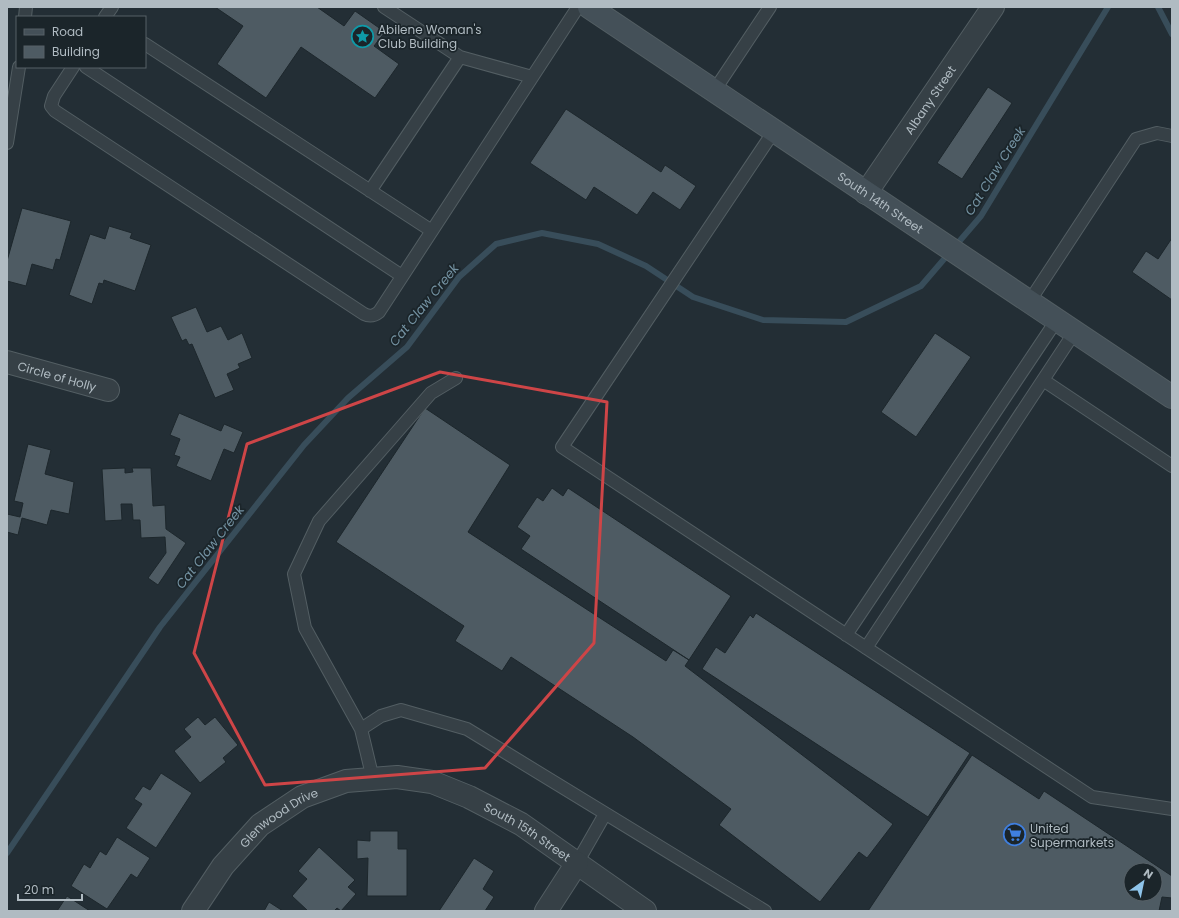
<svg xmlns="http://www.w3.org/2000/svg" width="1179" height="918" font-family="Poppins,sans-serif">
<rect width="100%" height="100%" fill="#232e35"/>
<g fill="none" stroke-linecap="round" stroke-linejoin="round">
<path stroke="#384d5a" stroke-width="6" d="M1158,7l14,27
M7,853l153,-226 144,-182 44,-47 59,-51 52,-70 37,-33 46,-11 56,11 48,22 47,31 70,23 83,2 75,-36 60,-70 127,-209"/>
</g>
<path fill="#4e5b63" stroke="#1d272c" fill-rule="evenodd" d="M215,7h102l27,19 11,-15 30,21 -11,14 25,18 -24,34 -74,-51 -35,51 -49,-34 26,-38z
M988,87l24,16 -50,76 -25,-16z
M566,109l95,63 4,-7 31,21 -16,24 -27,-18 -16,23 -43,-28 -8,13 -56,-37z
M22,208l49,13 -11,39 -4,-1 -3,11 -21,-6 -6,22 -19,-5v-20z
M109,226l23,7 -2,5 21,7 -16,46 -31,-11 -1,4 -4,-1 -7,21 -23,-9 21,-61 15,5z
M1172,238v62l-40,-28 14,-21 12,8z
M196,307l11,25 14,-6 7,14 14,-7 10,25 -14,6 2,4 -13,6 7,16 -19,8 -23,-54 -3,1 -3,-6 -4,2 -11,-24z
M935,333l36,24 -55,80 -35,-25z
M425,408l85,57 -42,67 198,129 7,-11 16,10 -4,6 208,158 -26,34 -8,-6 -39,50 -101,-77 12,-16 -98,-72 -122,-80 -9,14 -47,-30 9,-15 -128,-84z
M179,413l42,18 3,-7 19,8 -9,21 -10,-4 -13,32 -35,-15 4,-9 -6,-2 6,-16 -10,-4z
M28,444l23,6 -6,24 29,8 -5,32 -18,-4 -4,15 -25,-7 -4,17 -11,-3v-18l13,3 3,-14 -9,-2z
M125,468v5l8,-1 -1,-4h19l2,38 12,-1 1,24 20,14 -28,42 -10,-7 18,-25 -1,-16 -24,1 -1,-18h-7l-1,-16h-11l1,16 -17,1 -3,-52z
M552,488l11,8 5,-8 163,108 -42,64 -168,-111 9,-13 -13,-9 20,-30 6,4z
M756,613l214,140 -42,64 -226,-148 14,-22 9,6 25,-38 3,3z
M198,717l7,8 10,-8 23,28 -15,13 3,4 -26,21 -26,-32 17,-14 -7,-8z
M972,755l67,44 5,-8 128,85v22l-10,-1 -3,14h-291zM1131,870h24v24h-24z
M161,773l31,20 -36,55 -30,-20 16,-24 -8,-5 9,-13 7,4z
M370,831h28v18h9v47h-40l1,-38 -11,1v-19l13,1z
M117,837l33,21 -13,20 -6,-4 -24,35 -36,-23 13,-22 6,4 10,-17 6,4z
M319,847l36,33 -7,7 8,7 -15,17 -4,-3 -3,3h-26l-16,-15 15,-17 -9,-8z
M474,858l20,13 -11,18 11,8 -9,14h-46z
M67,896l23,15h-33z
M269,902l14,9h-19z"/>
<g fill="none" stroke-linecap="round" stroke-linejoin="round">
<defs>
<path id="lane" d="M25,17l1,-10
M105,17l7,-10
M145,44l287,187
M460,57l72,20
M73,67l-19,29 -3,10 4,5 309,203c6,3 10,2 15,-2l199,-305
M86,67l316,209
M714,91l56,-84
M774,131l-212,316 530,350 80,12
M7,143l12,-76
M370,191l90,-134 -76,-50
M1029,302l107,-163 21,-6 15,3
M1043,380l129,86
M846,635l210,-314
M866,648l208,-315
M361,729l-56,-101 -11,-54 25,-53 112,-128 25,-15
M373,779l-12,-50 20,-13 20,-6 66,19 298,182
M577,863l28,-49"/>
<g id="street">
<path id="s1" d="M866,193l127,-186"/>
<path id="s2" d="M7,362l101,28"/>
<path id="s3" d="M193,911l30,-45 37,-41 42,-28 44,-16 51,-4 35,5 37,15 52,27 124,87"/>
<path d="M546,911l31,-48"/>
</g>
<g id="secondary">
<path id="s4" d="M589,7l583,390"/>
</g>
</defs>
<use href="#lane" stroke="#535e63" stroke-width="14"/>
<use href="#street" stroke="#535e63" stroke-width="24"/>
<use href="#secondary" stroke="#535e63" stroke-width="24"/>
<use href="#lane" stroke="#364046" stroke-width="12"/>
<use href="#street" stroke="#364046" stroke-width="22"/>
<use href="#secondary" stroke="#445058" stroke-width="22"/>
</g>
<path fill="none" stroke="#ce4547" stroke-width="3" stroke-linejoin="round" d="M440,372l167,30 -13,241 -109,125 -220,17 -71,-132 53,-209z"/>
<defs>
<symbol id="sight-ring" viewBox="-11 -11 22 22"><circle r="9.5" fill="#1b252a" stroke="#0f9aa8" stroke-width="1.5"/><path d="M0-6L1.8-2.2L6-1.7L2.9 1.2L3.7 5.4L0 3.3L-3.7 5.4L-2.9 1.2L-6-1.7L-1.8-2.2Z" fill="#0f9aa8"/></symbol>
<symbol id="supermarket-ring" viewBox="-11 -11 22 22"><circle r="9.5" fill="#1b252a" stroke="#3f7fe0" stroke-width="1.5"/><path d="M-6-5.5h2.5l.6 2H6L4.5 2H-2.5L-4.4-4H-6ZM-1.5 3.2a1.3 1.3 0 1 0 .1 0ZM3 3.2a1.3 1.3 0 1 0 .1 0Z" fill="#3f7fe0"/></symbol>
</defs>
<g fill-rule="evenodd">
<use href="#sight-ring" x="350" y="24" width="25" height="25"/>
<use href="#supermarket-ring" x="1002" y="822" width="25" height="25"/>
</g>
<g text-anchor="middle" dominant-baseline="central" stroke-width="3.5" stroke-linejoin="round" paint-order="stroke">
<g font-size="12" fill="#b0bbc2" stroke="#1b252a" text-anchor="start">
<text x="378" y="29">Abilene Woman's<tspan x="378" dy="14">Club Building</tspan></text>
<text x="1030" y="828">United<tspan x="1030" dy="14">Supermarkets</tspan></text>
</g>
<g font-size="12" fill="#b0bbc2" stroke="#1b252a">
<text stroke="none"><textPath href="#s1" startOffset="113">Albany Street</textPath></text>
<text stroke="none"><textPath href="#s4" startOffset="351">South 14th Street</textPath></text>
<text stroke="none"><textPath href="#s2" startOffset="52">Circle of Holly</textPath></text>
<text stroke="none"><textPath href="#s3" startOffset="129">Glenwood Drive</textPath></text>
<text stroke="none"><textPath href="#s3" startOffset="401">South 15th Street</textPath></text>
</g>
<g font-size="13" font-style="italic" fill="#7492a2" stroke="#1b252a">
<text transform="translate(995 171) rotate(-58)">Cat Claw Creek</text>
<text transform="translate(424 305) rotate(-51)">Cat Claw Creek</text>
<text transform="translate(210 547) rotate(-52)">Cat Claw Creek</text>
</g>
</g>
<rect width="1179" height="918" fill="none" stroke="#b0bbc2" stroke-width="16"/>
<rect x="16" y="16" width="130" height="52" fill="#1b252a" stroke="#576167"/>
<rect x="24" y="29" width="20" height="6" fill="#445058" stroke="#576167"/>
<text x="52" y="36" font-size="12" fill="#b0bbc2">Road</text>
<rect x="24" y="46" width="20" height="12" fill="#4e5b63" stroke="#576167"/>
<text x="52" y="56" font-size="12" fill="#b0bbc2">Building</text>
<g transform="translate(1143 882) rotate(33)"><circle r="19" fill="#1b252a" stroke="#576167"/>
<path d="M0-3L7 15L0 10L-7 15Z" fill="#8ec4ea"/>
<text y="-6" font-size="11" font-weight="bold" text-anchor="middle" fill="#b0bbc2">N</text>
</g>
<path d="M18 894v6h64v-6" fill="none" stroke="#b0bbc2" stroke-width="2"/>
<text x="24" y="894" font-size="12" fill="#b0bbc2" stroke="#1b252a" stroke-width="3" paint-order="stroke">20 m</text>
</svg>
